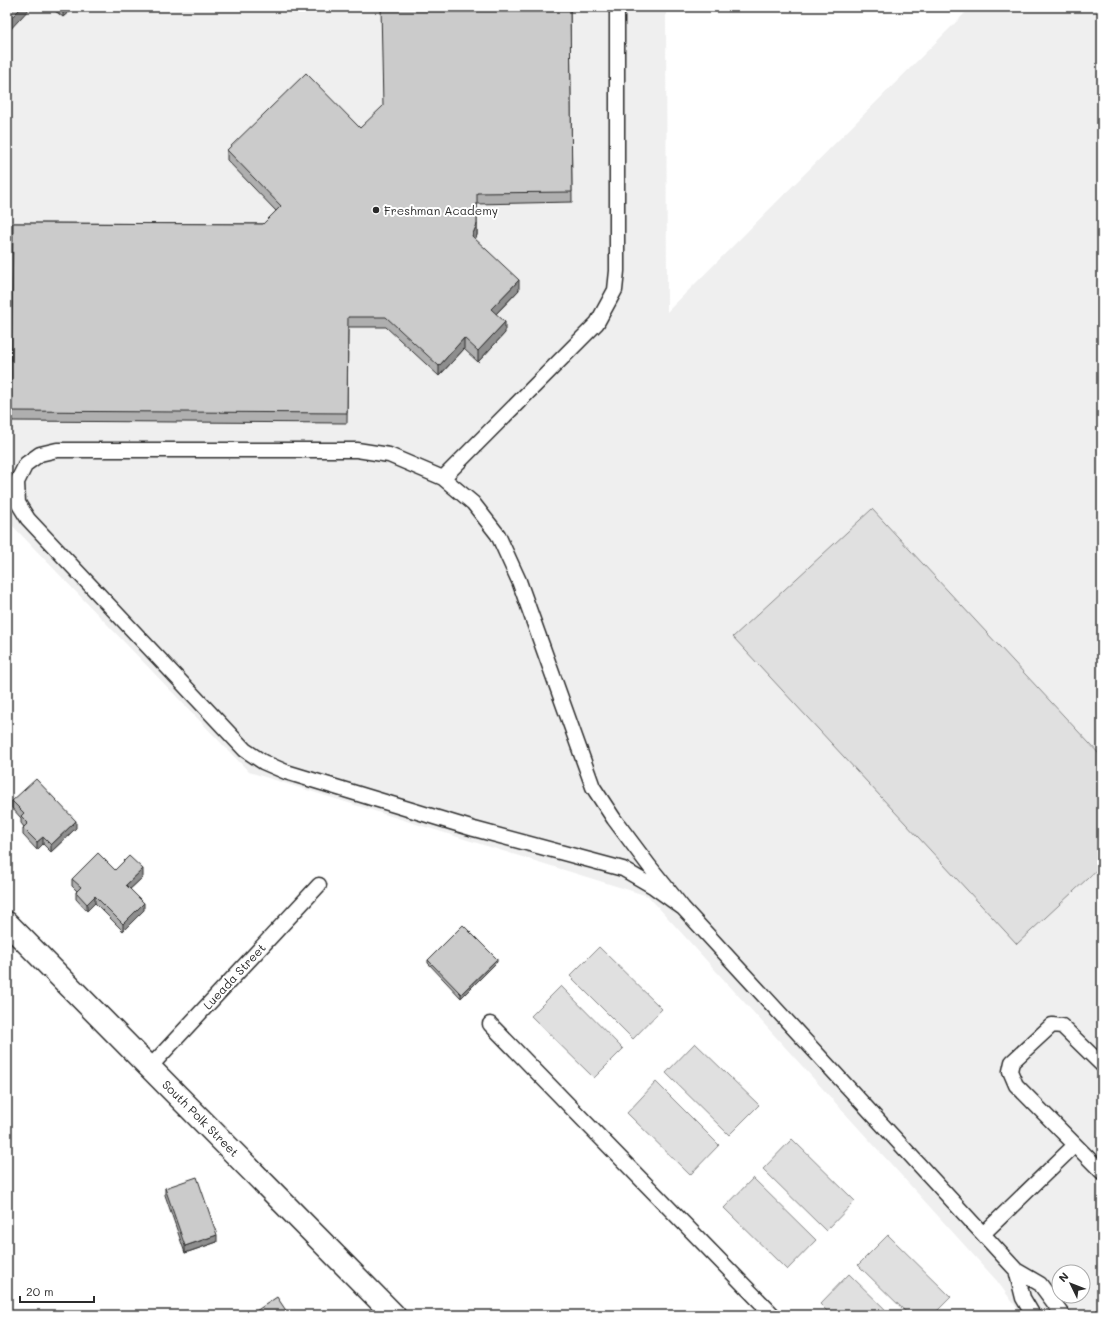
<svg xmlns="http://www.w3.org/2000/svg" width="1109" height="1322" font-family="Mali,sans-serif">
<rect width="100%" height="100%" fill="#fff"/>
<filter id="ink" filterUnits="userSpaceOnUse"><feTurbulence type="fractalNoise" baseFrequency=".025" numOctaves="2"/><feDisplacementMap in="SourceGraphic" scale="8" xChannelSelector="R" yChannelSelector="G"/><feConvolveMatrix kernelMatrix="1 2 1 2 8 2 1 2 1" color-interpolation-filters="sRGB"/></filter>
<g filter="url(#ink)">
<path fill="#efefef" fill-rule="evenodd" d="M7,7h659l1,305 304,-305h131v1308h-80l-25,-34 -349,-385 -399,-124 -242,-252zM1059,1272h24v24h-24z"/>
<path fill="#e0e0e0" stroke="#868686" d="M872,509l230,248v108l-85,79 -284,-307z
M599,947l63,62 -29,30 -63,-63z
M561,986l62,63 -29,29 -63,-62z
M695,1043l64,62 -30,30 -63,-62z
M656,1082l63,63 -29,30 -63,-62z
M792,1139l63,62 -29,30 -63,-62z
M753,1178l63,62 -29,30 -63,-62z
M888,1235l63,62 -18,18h-24l-51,-50z
M849,1274l42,41h-60l-11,-11z"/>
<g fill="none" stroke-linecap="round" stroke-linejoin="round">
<defs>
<path id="service" d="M443,478l154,-155 18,-33 2,-19v-264
M683,908l-29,-21 -31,-18 -149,-40 -188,-57 -23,-10 -18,-12 -217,-231 -10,-16 -1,-21 9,-18 14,-10 17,-4h300l32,5 54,23 30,25 25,32 21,46 74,206 21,32 36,48 33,41 333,362 24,14 23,31
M490,1024l283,291
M1102,1065l-40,-39 -10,-1 -40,37 -2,9 6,14 86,87
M150,1067l169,-182
M983,1234l92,-89
M1016,1270l7,28 10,17"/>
<path id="minor" d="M7,923l387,392"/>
</defs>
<use href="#service" stroke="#2b2b2b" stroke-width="17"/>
<use href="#minor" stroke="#2b2b2b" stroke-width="25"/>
<use href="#service" stroke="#fff" stroke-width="14"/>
<use href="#minor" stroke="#fff" stroke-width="22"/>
</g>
<path fill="#afafaf" stroke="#2b2b2b" d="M50,7h24l-11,10z
M570,7l2,195 -95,2v31l-2,4 44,51 -23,24 9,19 -27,29 -14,-13 -25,27 -53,-49h-38l-1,96 -336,-2 2,-198 250,1 13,-13 -49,-51v-10l133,-22z
M12,801l64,27 -25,24 -8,-8 -6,6 -14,-15v-7l1,-1 -3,-4v-5l-9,-10z
M115,870l28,7 -13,12 14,21 -21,21 -28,-28 -8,8 -11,-12v-7l1,-1 -5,-5v-7z
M428,960l69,2 -36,36 -33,-35z
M165,1188l52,54 -32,11 -20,-58z"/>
<path fill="#8e8e8e" stroke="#2b2b2b" d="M22,7h9l-24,26v-11z
M63,7h11l-11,10z
M477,224v11l-5,11v-10z
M519,280v10l-28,29v-10z
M505,322v11l-27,29v-11z
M464,338v11l-25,27v-10z
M10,747v7l-3,3v-7z
M76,821v7l-25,24v-7z
M43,837v7l-6,6v-8z
M143,869v8l-17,16v-8z
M95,896v7l-8,8v-7z
M144,903v7l-21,21v-7z
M497,959v3l-36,36v-4z
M217,1235v7l-32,11v-7z"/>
<path fill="#cbcbcb" stroke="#2b2b2b" d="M7,7h15l-15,15z
M381,7h189l2,185 -95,1v31l-5,12 47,44 -28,29 14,13 -27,29 -14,-13 -25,28 -53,-49h-38l-1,96 -336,-2 2,-188 250,1 18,-18 -54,-56 79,-77 54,55 23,-22z
M7,743l3,4 -3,3z
M36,779l40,42 -25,24 -8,-8 -6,5 -14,-14 5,-5 -7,-7 3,-3 -12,-12z
M98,853l17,17 14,-14 14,13 -17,16 18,18 -21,21 -28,-28 -8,8 -11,-12 5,-5 -9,-8z
M463,925l34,34 -36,35 -33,-34z
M197,1177l20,58 -32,11 -20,-58z
M277,1297l12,18h-39z"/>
</g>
<circle fill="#2b2b2b" stroke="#fff" stroke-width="1.5" cx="376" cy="210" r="4"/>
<g text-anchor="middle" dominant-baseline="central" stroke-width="4" stroke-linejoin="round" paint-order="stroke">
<g font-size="12" fill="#2b2b2b" stroke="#fff" text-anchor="start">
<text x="384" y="210">Freshman Academy</text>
</g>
<g font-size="12" fill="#2b2b2b" stroke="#fff">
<text transform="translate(234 976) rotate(-47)">Lueada Street</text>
<text transform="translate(201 1118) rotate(45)">South Polk Street</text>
</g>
</g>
<rect width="1109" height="1322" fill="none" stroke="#fff" stroke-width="24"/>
<rect x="12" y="12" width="1085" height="1298" fill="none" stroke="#2b2b2b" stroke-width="1.5" filter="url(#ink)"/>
<g transform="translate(1071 1284) rotate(313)"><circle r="19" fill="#ffffff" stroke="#aaaaaa"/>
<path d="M0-3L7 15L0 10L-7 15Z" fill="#2b2b2b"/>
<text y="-6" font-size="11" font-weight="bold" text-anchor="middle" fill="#2b2b2b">N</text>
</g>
<path d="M20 1296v6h74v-6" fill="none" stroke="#2b2b2b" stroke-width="2"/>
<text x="26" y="1296" font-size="12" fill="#2b2b2b" stroke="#ffffff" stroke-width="3" paint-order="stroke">20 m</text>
</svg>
